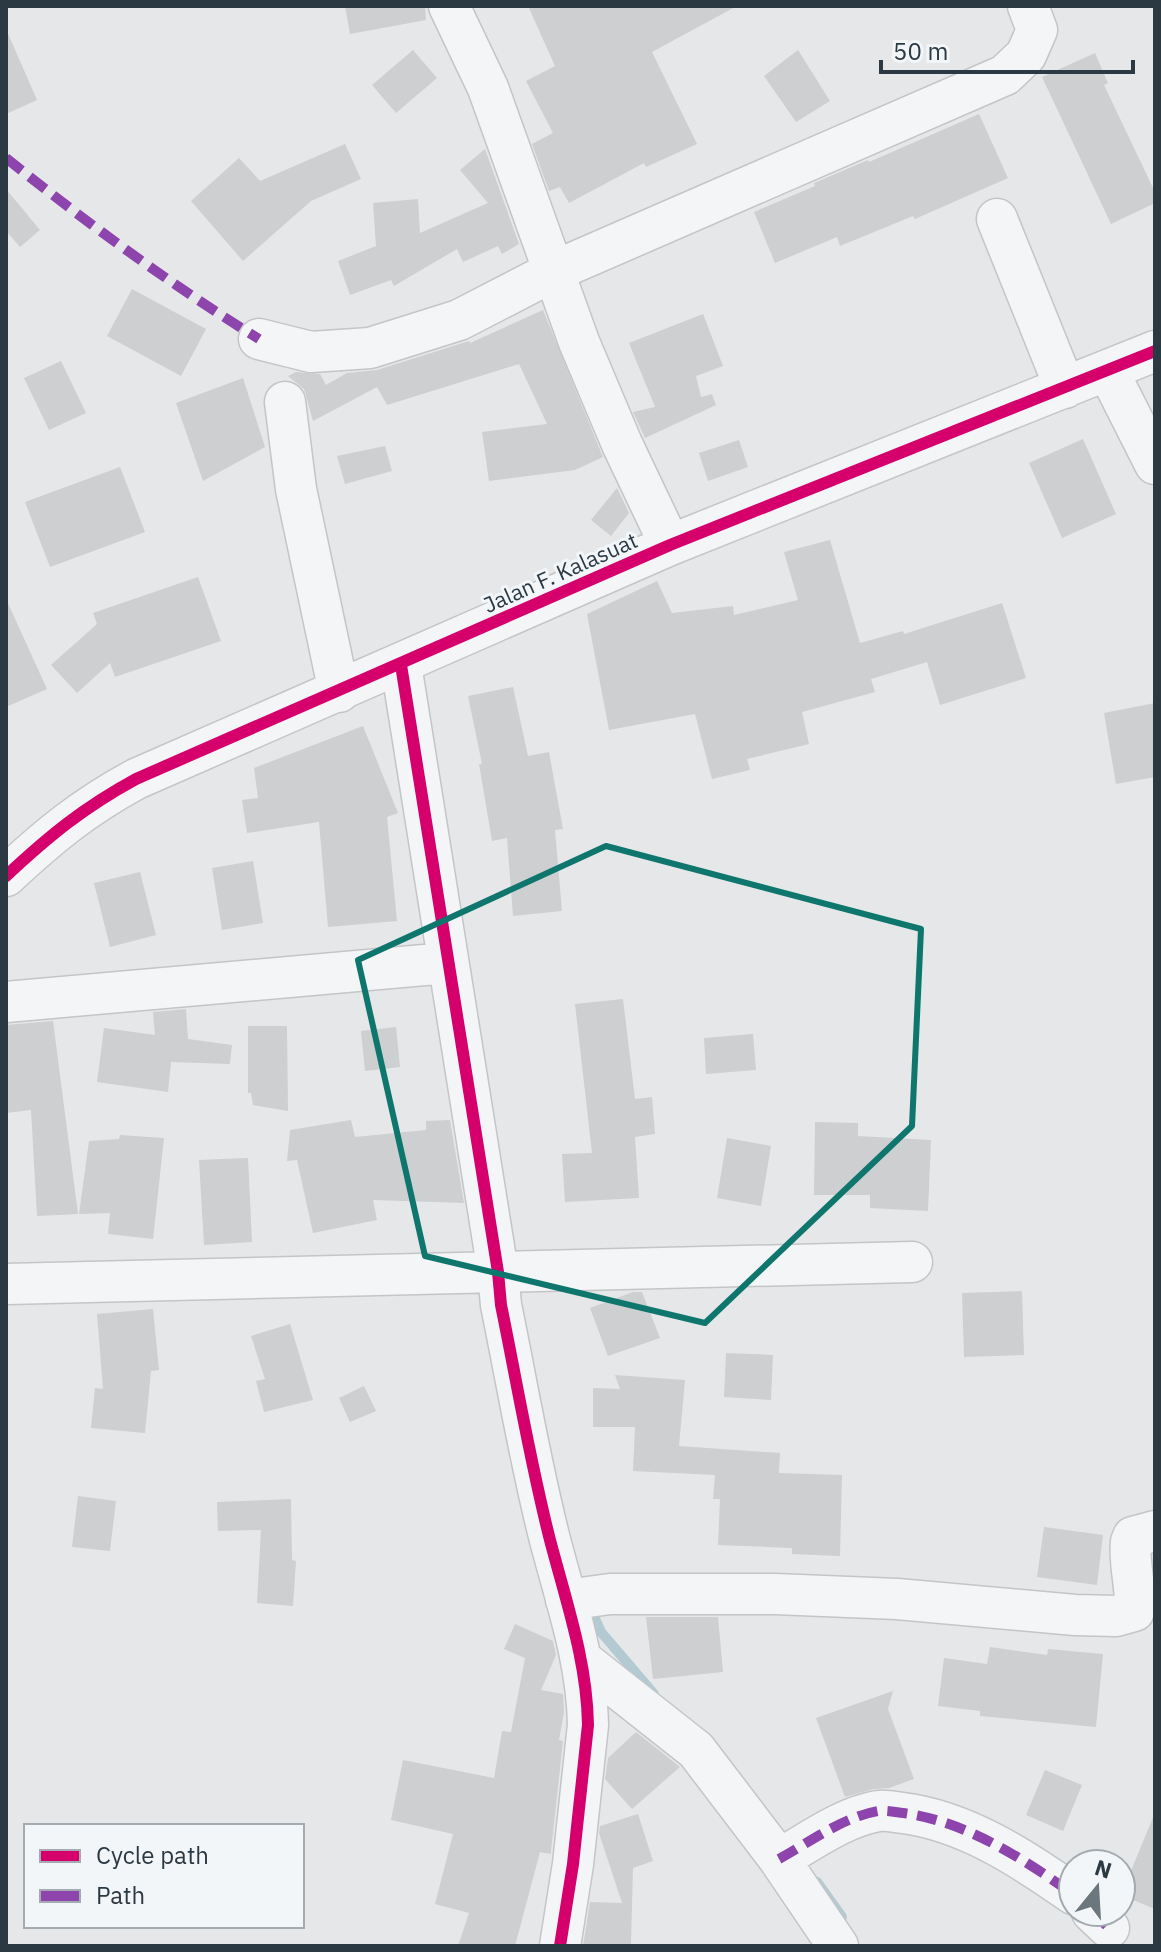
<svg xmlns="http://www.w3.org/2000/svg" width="1161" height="1952" font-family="'IBM Plex Sans',sans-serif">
<rect width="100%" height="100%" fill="#e5e7e9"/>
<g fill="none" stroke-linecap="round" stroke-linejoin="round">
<path stroke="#b4cad3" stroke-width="10" d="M589,1605l12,27 53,62
M817,1882l25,35"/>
</g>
<path fill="#cdcfd1" d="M345,6h80l1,14 -76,14z
M528,6h209l-85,46 45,92 -51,23 -2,-4 -75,40 -9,-16 -11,4 -17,-47 21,-11 -27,-52 29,-15z
M6,29l31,71 -31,14z
M413,50l24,28 -41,35 -24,-28z
M798,50l32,51 -34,21 -32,-46z
M1095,53l13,30 -4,2 51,107v11l-44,21 -69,-147z
M979,114l29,64 -93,41 -2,-3 -73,30 -3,-9 -62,26 -21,-51 61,-26 -1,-3 54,-23 1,2z
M345,144l16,35 -50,22 -68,60 -52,-60 48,-43 21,23z
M485,149l34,95 -17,10 -4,-8 -35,16 -6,-13 -63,37 -3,-6 -41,15 -12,-34 38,-15 -3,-43 45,-4 2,34 68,-30 -28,-33z
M6,189l34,41 -20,17 -14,-16z
M132,289l74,40 -25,47 -74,-40z
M543,310l60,147 -28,13 -86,11 -7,-49 65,-8 -28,-60 -132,41 -10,-18 -64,34 -9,-32 -16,-13 8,-4 24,2 6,11 21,-12 30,-3 92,-29 1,2z
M703,314l20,52 -27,10 5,21 11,-3 4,11 -71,33 -12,-26 22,-5 -26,-64z
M61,361l25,52 -37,17 -25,-52z
M243,378l22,69 -62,34 -27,-78z
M1083,439l33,75 -54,24 -33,-75z
M739,440l9,27 -40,14 -9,-28z
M385,446l7,25 -47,13 -8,-28z
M120,467l25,65 -95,35 -25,-65z
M617,488l12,25 -18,23 -20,-16z
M830,540l30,103 43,-12 1,3 98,-31 24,75 -86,27 -13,-43 -56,17 4,13 -73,20 7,32 -62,15 3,11 -38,9 -17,-65 -86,16 -22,-116 70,-33 15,32 61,-7 1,9 64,-15 -14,-48z
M198,577l23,64 -106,36 -5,-14 -33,30 -26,-28 46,-41 -4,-11z
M6,599l41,90 -41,18z
M513,687l15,69 21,-4 14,77 -8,1 7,81 -49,5 -6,-78 -15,3 -13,-77h3l-14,-68z
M1155,703v74l-39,7 -12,-71z
M363,726l35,87 -11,4 10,104 -69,6 -9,-105 -72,11 -5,-33 16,-2 -4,-30z
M253,861l10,62 -41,7 -10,-62z
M140,872l16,63 -46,12 -16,-64z
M623,999l12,100 17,-2 3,37 -20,3 4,61 -74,4 -3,-48 30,-1 -17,-149z
M186,1009l2,30 44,6 -2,19 -59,-2 -3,30 -71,-10 7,-54 51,7 -2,-23z
M53,1021l25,193 -41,2 -6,-106 -25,3v-88z
M248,1026h39l1,85 -35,-6 -2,-12h-3z
M396,1027l4,40 -35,4 -4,-40z
M753,1034l3,36 -50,4 -2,-36z
M351,1120l4,17 71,-7v-9l24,-1 14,83 -91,-3 4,20 -64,13 -16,-73 -10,1 3,-31z
M815,1122l43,1v13l73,4 -3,71 -58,-3v-13h-56z
M120,1135l44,3 -11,101 -45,-5 2,-21 -31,1 10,-73 30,-2z
M727,1138l44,8 -10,60 -44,-8z
M248,1158l4,84 -48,3 -5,-85z
M1022,1291l2,64 -60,2 -2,-64z
M633,1292h9l18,46 -52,18 -18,-48z
M153,1309l6,61 -8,1 -6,62 -54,-5 4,-40 8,1 -6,-75z
M290,1324l23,76 -49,12 -8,-31 9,-2 -14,-43z
M726,1353l47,2 -2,45 -47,-3z
M615,1375l70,5 -6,66 101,7 -1,20 63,2 -2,81 -48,-2v-6l-74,-3 2,-46h-7l2,-24 -82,-4 2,-44h-42v-39l27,1z
M364,1386l12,25 -26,11 -11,-24z
M78,1496l38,5 -6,50 -38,-4z
M291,1499l1,61 4,1 -3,45 -36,-3 4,-73 -43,1 -1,-29z
M1044,1527l59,8 -6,50 -60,-8z
M646,1617h72l5,55 -70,7z
M515,1624l38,17 3,14 -15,35 22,4 1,18 -5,28 4,1 -12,110v3l-11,-2 -25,94h-57l11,-33 -34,-9 18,-70 -62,-14 12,-60 91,18 8,-47 9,1 14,-74 -21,-9z
M990,1647l57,8 1,-6 55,5 -7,73 -116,-11v-5l-42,-5 6,-48 43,6z
M893,1691l-5,18 26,70 -25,9 -16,1 -28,8 -29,-79z
M636,1732l44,35 -48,42 -27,-30 3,-21z
M1045,1770l37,15 -19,46 -37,-16z
M638,1814l15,47 -20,7 -2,76 -48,2 7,-44 32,1 -23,-70 1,-7z
M1154,1815h1v94l-34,-14z"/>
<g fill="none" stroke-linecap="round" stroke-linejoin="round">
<defs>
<path id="minor" d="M449,6l39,82 91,254 43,102 48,101
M997,219l68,169
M259,339l52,13 59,-4 89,-28 93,-48 453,-197 21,-20 11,-25 -9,-24
M1108,371l47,93
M285,402l11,87 43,203
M401,665l97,607 3,33c16,78 29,157 49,235 16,61 37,121 38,185l-15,139 -13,82
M6,876c44,-41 77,-68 130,-97l534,-234 485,-194
M6,1002l441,-39
M6,1284l906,-22
M566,1600l44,-6h165l122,5 178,16 41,1 18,-5c4,-17 -6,-48 -3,-69l2,-5 22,-6
M582,1660l114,90 83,109 59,87
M779,1859c31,-17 64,-42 99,-48 8,-1 17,1 25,2 62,8 119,45 170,81
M1092,1912l17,16"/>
</defs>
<use href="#minor" stroke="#c3c5c7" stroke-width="43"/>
<use href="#minor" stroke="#f4f5f6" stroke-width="40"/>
<path stroke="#8e44ad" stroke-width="10" stroke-dasharray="20 10" stroke-linecap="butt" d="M6,158c81,65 164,126 253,181
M779,1859c31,-17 64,-42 99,-48 8,-1 17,1 25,2 62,8 119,45 170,81
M1092,1912l17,16"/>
<defs>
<path id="cycleway" d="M401,665l97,607 3,33c16,78 29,157 49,235 16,61 37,121 38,185l-15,139 -13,82
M6,876c44,-41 77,-68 130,-97l534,-234 485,-194"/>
</defs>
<use href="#cycleway" stroke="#f3f6f8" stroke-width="17"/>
<use href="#cycleway" stroke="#d6006c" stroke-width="12"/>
</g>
<path fill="none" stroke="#0f766e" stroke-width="6" stroke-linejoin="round" d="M606,846l315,83 -9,197 -207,197 -280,-67 -67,-296z"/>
<g text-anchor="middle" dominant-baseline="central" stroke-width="6" stroke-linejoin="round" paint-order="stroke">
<g font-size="22" fill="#2b3943" stroke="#f3f6f8">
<text transform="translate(560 572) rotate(-24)">Jalan F. Kalasuat</text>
</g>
</g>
<rect width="1161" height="1952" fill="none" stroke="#2b3943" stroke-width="16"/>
<rect x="24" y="1824" width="280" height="104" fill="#f3f6f8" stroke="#a3aab0" stroke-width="2"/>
<rect x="40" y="1850" width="40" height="12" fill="#d6006c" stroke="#a3aab0" stroke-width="2"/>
<text x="96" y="1864" font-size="24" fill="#2b3943">Cycle path</text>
<rect x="40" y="1890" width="40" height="12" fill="#8e44ad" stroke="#a3aab0" stroke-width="2"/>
<text x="96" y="1904" font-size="24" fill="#2b3943">Path</text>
<g transform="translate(1097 1888) rotate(18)"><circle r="38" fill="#f3f6f8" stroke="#a3aab0" stroke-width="2"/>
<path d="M0-6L14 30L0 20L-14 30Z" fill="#6c767d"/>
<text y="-12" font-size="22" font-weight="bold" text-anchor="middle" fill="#2b3943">N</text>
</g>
<path d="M881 60v12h252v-12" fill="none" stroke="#2b3943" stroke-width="4"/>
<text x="893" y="60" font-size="24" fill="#2b3943" stroke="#f3f6f8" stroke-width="6" paint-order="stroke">50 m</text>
</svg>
